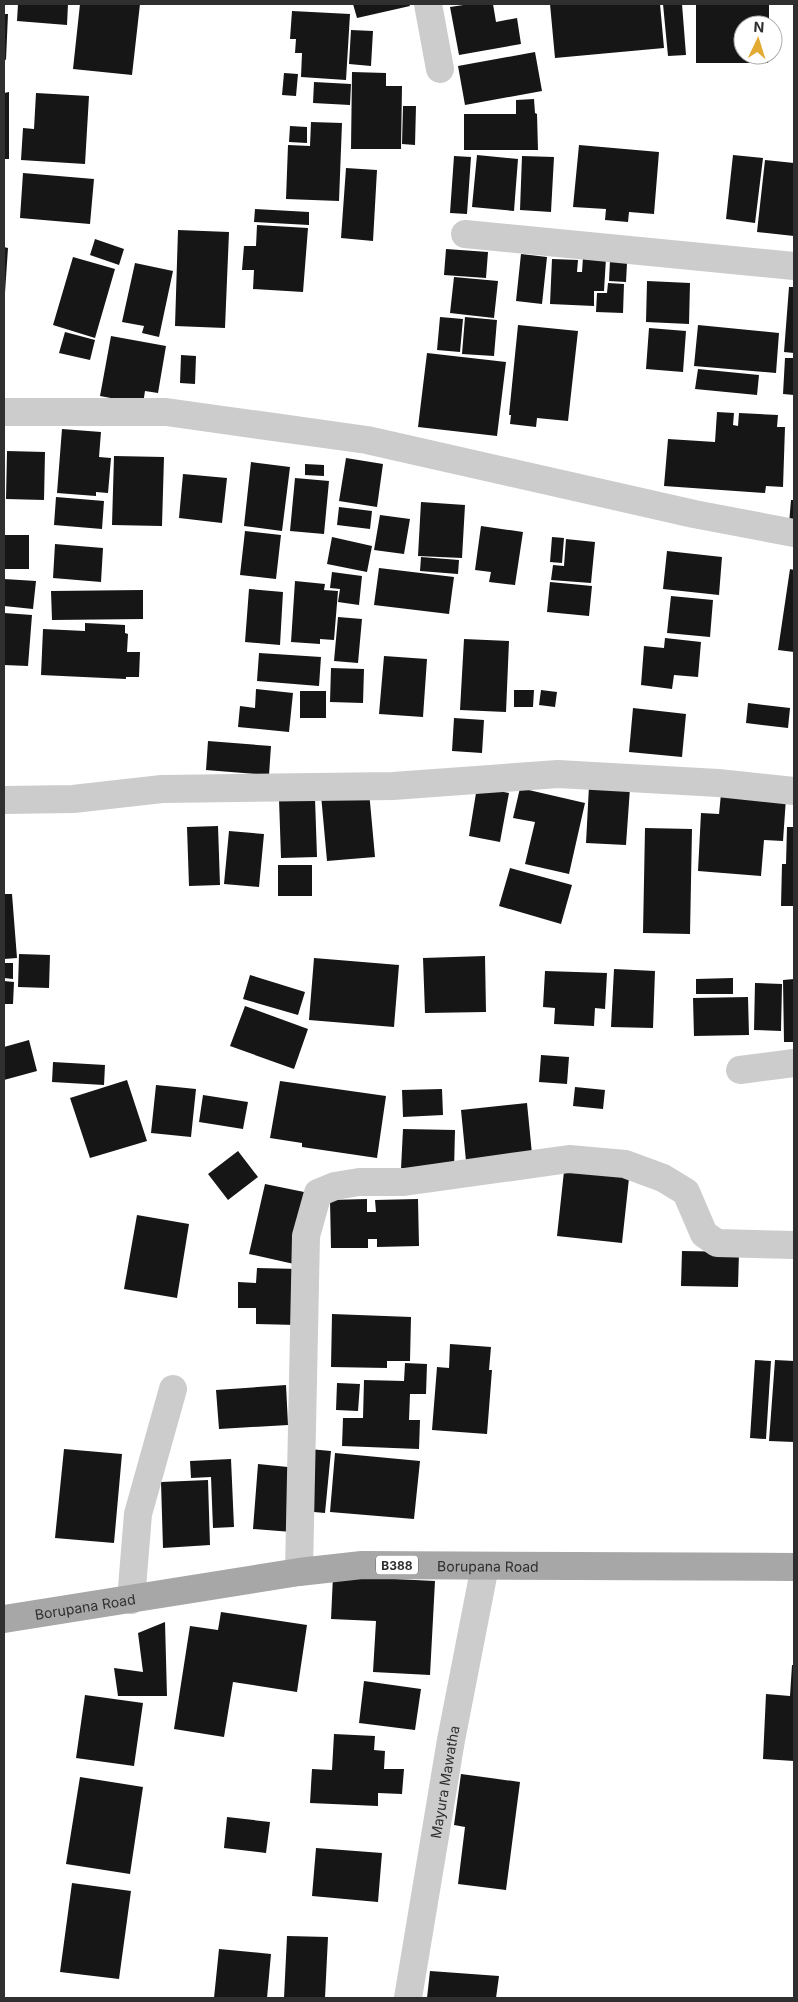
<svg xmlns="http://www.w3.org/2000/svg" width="798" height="2002" font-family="Inter,sans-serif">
<rect width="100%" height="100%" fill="#fff"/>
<path fill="#161616" d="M18,4h50l-1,21 -50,-4z
M80,4h60l-8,71 -59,-6z
M353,4h56l1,2 -53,12z
M470,4h23l3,18 21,-4 4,26 -62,11 -9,-48z
M550,4h110l4,44 -109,10z
M663,4h19l4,51 -18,1z
M696,4h73v21h-26v30h26l-1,8h-72z
M292,11l58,3 -4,66 -45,-3 1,-24h-7l1,-14h-6z
M4,14h4l-2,46 -2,-1z
M351,30l22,1 -2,35 -22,-2z
M535,52l7,39 -77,14 -7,-39z
M352,72l34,1v13h16l-1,63h-50z
M284,73l14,1 -2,22 -14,-1z
M314,82l37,2 -1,21 -37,-2z
M9,92v67h-5v-66z
M36,93l53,3 -4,68 -64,-4 2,-32 11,1z
M534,99l1,14 2,1 1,36h-74v-36h52v-14z
M403,106h13l-1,39 -13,-1z
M311,122l31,1 -3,78 -53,-2 2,-54 22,1z
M290,126l17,1v16l-18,-1z
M579,145l80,7 -5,62 -25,-2 -1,10 -23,-2 1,-11 -33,-2z
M477,155l41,4 -4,52 -42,-4z
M733,155l30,3 -8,65 -29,-4z
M454,156l17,1 -4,57 -17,-1z
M522,156l32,1 -3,55 -31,-2z
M765,160l29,3v73l-37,-4z
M346,168l31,2 -4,71 -32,-3z
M23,173l71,6 -4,45 -70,-6z
M255,209l54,3v13l-55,-3z
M257,225l51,3 -5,64 -50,-3 1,-19h-12l2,-24h12z
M178,230l51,2 -4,96 -50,-2z
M95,239l29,10 -5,16 -29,-10z
M4,247l4,1 -3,45h-1z
M446,249l42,3 -2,26 -42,-3z
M521,254l26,3 -5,47 -26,-3z
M73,257l42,12 -20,69 -42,-13z
M583,257l23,1 -2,33h-10v15l-44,-2 2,-45 26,1 -1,12h5z
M610,261l17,2 -1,19 -17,-1z
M135,263l38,8 -14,66 -17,-4 2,-7 -22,-4z
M454,277l44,4 -4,37 -44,-5z
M647,281l43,2 -1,41 -43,-2z
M608,283l16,1 -1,29 -27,-1 1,-19h10z
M789,287h5v66l-10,-1z
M440,317l23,2 -3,33 -23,-2z
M465,317l32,3 -3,36 -32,-2z
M518,325l60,6 -10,90 -31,-3 -1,9 -26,-3 1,-9h-2z
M698,325l81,8 -3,40 -82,-7z
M649,328l37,3 -3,41 -37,-3z
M65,332l30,8 -5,20 -31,-7z
M111,336l55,10 -8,47 -13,-2 -2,13 -43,-8z
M427,353l79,9 -9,74 -79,-9z
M181,355l15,1 -1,28 -15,-1z
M785,358h9v37l-11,-1z
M698,369l61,6 -2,20 -62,-6z
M717,412l17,1 -1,12 5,1 1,-13 39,2 -1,12h8l-2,60 -17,-1 -1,7 -101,-7 4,-47 47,3z
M62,429l39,3 -2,25 12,1 -3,35 -12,-1v4l-39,-3z
M7,451l38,1 -1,48 -38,-1z
M114,456l50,1 -2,69 -50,-1z
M346,458l37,6 -6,43 -38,-6z
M251,462l39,5 -8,64 -38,-5z
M305,464l19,1v11l-19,-1z
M183,474l44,4 -5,45 -43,-5z
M295,478l34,3 -5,53 -34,-3z
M56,497l48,4 -2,28 -48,-4z
M791,500h3v24h-5z
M421,502l44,3 -3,53 -44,-2z
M339,507l33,4 -2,18 -33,-4z
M380,515l30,4 -6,35 -30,-4z
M481,526l42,6 -8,53 -26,-3 2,-10 -16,-2z
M245,531l36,4 -5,44 -36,-4z
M4,535h25v34h-25z
M332,537l40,9 -5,26 -40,-8z
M552,537l12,1 -2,25 -12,-1z
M566,539l29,3 -4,41 -40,-3 2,-15 11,1z
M55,544l48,4 -2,34 -48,-4z
M667,551l55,6 -3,38 -56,-6z
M421,557l38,3 -1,14 -38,-3z
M379,568l75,9 -5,37 -75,-9z
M790,569l4,1v82l-16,-2z
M332,572l30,4 -3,29 -21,-3 2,-13 -10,-1z
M4,579l32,2 -3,28 -29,-3z
M295,581l30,3 -1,6 14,1 -4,49 -14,-1v5l-29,-2z
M550,582l42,4 -3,30 -42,-4z
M249,589l34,3 -3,53 -35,-3z
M143,590v29l-91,1 -1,-29z
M671,596l42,4 -3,37 -43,-4z
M4,613l28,2 -4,51 -24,-1z
M338,617l24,2 -4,44 -24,-2z
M85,623l40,2v8l3,1 -1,18h13l-1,25h-13v2l-85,-4 2,-46 42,2z
M665,638l36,4 -3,35 -24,-2 -2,14 -31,-4 3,-39 20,2z
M464,639l45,2 -3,71 -46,-2z
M259,653l62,4 -2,29 -62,-5z
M384,656l43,3 -4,58 -44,-3z
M331,668l33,1 -1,34 -33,-1z
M256,689l37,4 -4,39 -51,-5 2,-21 15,2z
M514,690h20l-1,17h-19z
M541,690l16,2 -2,15 -16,-2z
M300,691h26v27h-26z
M748,703l42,5 -2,20 -42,-5z
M633,708l53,6 -4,43 -53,-5z
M454,718l30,2 -2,33 -30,-2z
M208,741l63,5 -2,29 -63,-5z
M589,786l41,2 -4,57 -40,-2z
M477,787l32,6 -9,49 -31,-6z
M520,788l65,15 -16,71 -44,-10 10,-42 -22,-4z
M369,791l6,66 -48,4 -6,-66z
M721,794l65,4 -3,43 -19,-1 -3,36 -63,-5 3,-58 18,1z
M315,798l2,59 -36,1 -2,-59z
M218,826l2,59 -31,1 -2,-59z
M787,827h7v79h-13l1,-42h4z
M645,828l47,1 -2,105 -47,-1z
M229,831l35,3 -5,53 -35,-3z
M278,865h34v31h-34z
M510,868l62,17 -11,39 -62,-18z
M4,894h8l5,64 -13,1z
M19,954l31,1 -1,33 -31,-1z
M485,956l1,56 -61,1 -2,-55z
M314,958l85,7 -5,62 -85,-7z
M4,963h9v16l-9,-1z
M614,969l41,2 -2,57 -42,-1z
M545,971l62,2 -2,36 -10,-1 -1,18 -40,-2 1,-16 -12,-1z
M250,975l55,17 -7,23 -55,-16z
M733,978v16h-37v-15z
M794,979v63h-10l-1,-62z
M4,981l10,1 -1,22h-9z
M755,983l27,1 -1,47 -27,-1z
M748,997l1,38 -55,1 -1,-38z
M245,1006l63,23 -14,40 -64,-23z
M29,1040l8,31 -33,9v-33z
M541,1055l28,2 -2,27 -28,-2z
M53,1062l52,3 -1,20 -52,-3z
M127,1080l20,61 -57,17 -20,-60z
M280,1081l106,15 -9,62 -75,-11v-4l-32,-5z
M156,1085l40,4 -5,48 -40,-4z
M575,1087l30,3 -2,19 -30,-3z
M442,1089l1,26 -40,2 -1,-27z
M203,1095l45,7 -5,27 -44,-7z
M527,1103l5,51 -66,7 -5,-51z
M403,1129l52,1 -1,41 -53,-2z
M238,1151l20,26 -30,23 -20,-26z
M565,1162l65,7 -8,74 -65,-7z
M265,1184l44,9 -15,71 -45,-10z
M367,1199v13h9l-1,-12 43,-1 1,47 -42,1v-8h-9v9h-37l-1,-48z
M137,1215l52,9 -12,74 -53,-9z
M682,1251l57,1 -1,35 -57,-1z
M257,1268l42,1 -2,56 -41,-1v-16h-18v-26l18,1z
M332,1314l79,3 -1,44h-23v7l-56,-1z
M450,1344l41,3 -2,23h3l-5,64 -55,-4 5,-63 12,1z
M755,1360l16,1 -5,78 -16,-1z
M775,1360l19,1v81l-25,-1z
M405,1363l22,1 -1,30h-16l-1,26h11l-1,29 -77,-3 1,-28h20l1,-38 40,1z
M337,1383l23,1 -2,27 -22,-1z
M286,1385l2,40 -69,4 -3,-39z
M64,1449l58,5 -8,89 -59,-5z
M309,1449l22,2 -6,62 -22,-2z
M335,1453l85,8 -6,58 -84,-7z
M231,1459l3,68 -21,1 -2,-51 -20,1 -1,-17z
M258,1464l40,4 -6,64 -39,-3z
M208,1480l2,65 -47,3 -2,-66z
M333,1576l102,5 -5,94 -57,-3 3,-51 -45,-2z
M221,1612l86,13 -10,67 -64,-10 -9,55 -50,-8 16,-103 28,4z
M165,1622l2,74h-49l-4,-28 29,4 -5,-39z
M792,1665h2v96l-31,-2 3,-65 24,2z
M364,1681l57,8 -6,41 -56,-7z
M85,1695l58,8 -9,63 -58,-8z
M334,1734l41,2 -1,14 11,1 -1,18h20l-2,25 -24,-1v13l-68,-3 2,-34 20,1z
M461,1774l59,8 -14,108 -48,-6 7,-57 -11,-2z
M80,1777l63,10 -13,87 -64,-10z
M227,1817l43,5 -4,31 -42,-5z
M316,1848l66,5 -4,49 -66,-6z
M72,1883l59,8 -12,88 -59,-7z
M287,1936l41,1 -3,61h-41z
M219,1949l52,5 -4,44h-53z
M430,1971l69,5 -3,22h-69z"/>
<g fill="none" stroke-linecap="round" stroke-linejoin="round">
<g stroke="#ccc" stroke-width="28">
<path d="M428,4l12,65"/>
<path d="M465,234l329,32"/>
<path d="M4,412h162l201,28 327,74 100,19"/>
<path d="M4,800l69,-1 89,-10 231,-3 165,-12 160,9 76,8"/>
<path d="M740,1070l54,-7"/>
<path d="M299,1572l7,-336 12,-43 17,-7 24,-4h45l165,-23 56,5 38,14 23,14 18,42 13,9 77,2"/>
<path d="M131,1600l7,-86 35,-125"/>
<path id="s1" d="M408,1998l43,-258 34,-174"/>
</g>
<path stroke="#a7a7a7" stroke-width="28" id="s2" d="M4,1619l295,-47 63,-7 432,2"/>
</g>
<g text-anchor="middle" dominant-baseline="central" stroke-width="5" stroke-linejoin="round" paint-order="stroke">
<rect fill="#fff" stroke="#6d6d6d" stroke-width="1" x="376" y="1555.5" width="42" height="19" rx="4"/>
<g font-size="12" font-weight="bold" fill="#2f2f2f">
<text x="397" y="1565">B388</text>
</g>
<g font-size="14" fill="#2f2f2f" stroke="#fff">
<text stroke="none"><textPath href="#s2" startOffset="488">Borupana Road</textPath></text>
<text stroke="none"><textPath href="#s2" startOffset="82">Borupana Road</textPath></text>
<text stroke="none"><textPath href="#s1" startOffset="219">Mayura Mawatha</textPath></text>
</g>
</g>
<rect width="798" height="2002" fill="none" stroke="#2f2f2f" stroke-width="10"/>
<g transform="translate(758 40) rotate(4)"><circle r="24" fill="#ffffff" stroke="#acacac"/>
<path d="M0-4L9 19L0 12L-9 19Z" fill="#e3aa34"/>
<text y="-8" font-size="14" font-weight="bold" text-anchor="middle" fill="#2f2f2f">N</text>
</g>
</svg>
